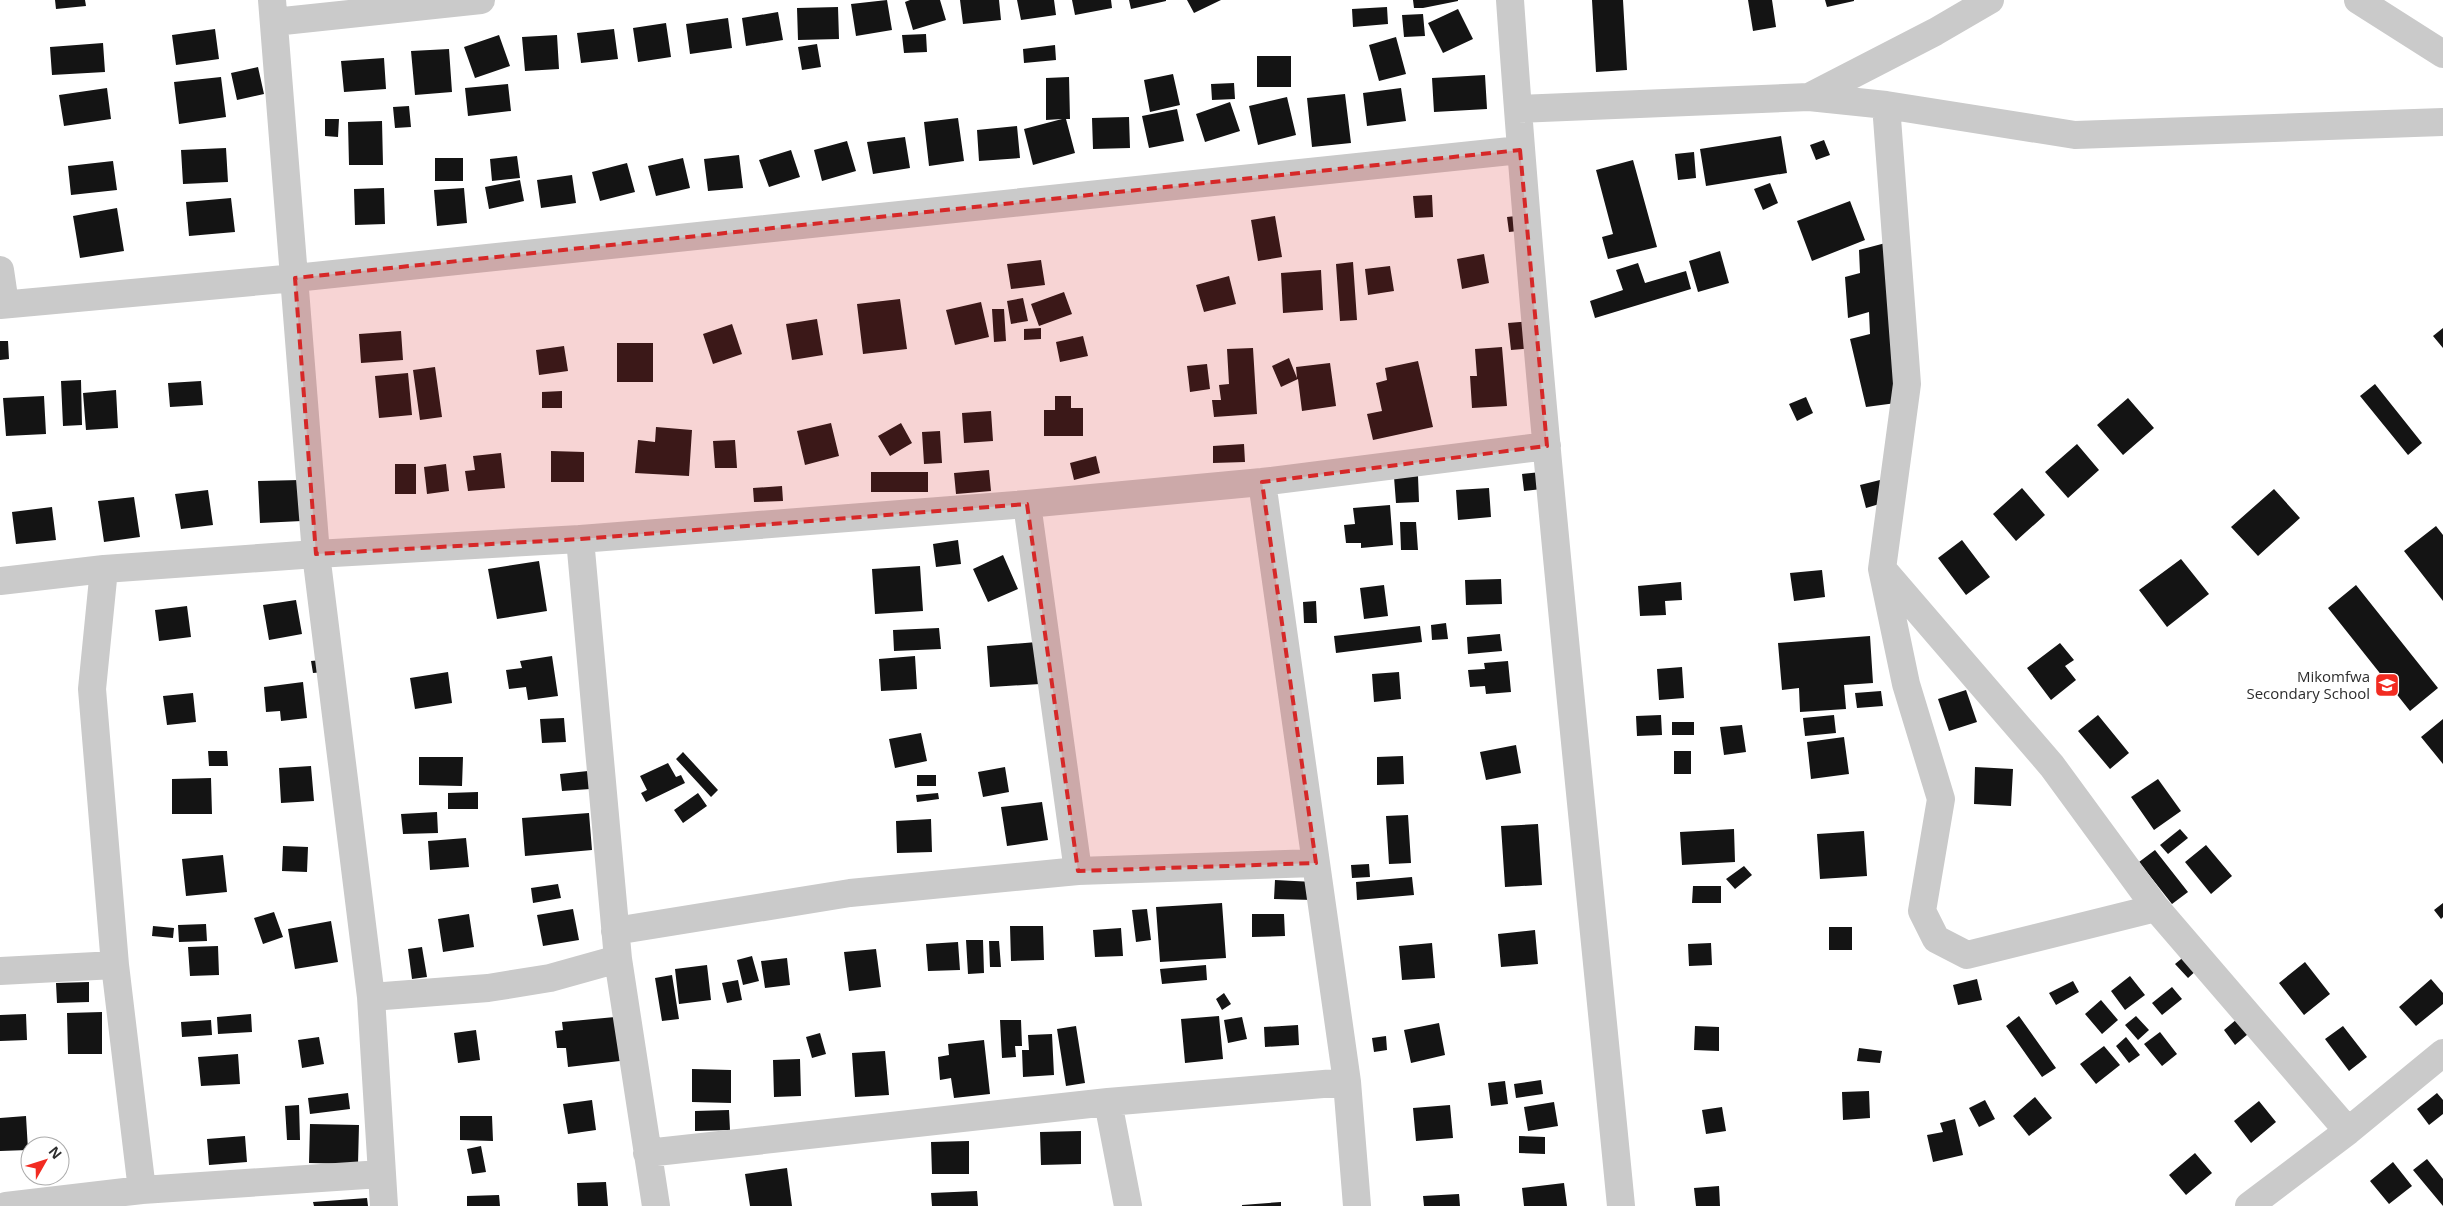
<svg xmlns="http://www.w3.org/2000/svg" width="2443" height="1206" font-family="'Open Sans',sans-serif">
<rect width="100%" height="100%" fill="#fff"/>
<path fill="#141414" d="M55,0h30l1,6 -30,3z
M887,0l5,30 -36,6 -5,-32z
M910,0h30l6,20 -33,10 -8,-28z
M960,0h39l2,20 -38,4z
M1017,0h37l2,15 -35,5z
M1072,0h39l1,8 -37,7z
M1129,0h37v1l-35,8z
M1187,0h34l-27,13z
M1413,0h45v1l-35,7h-9z
M1592,0h31l4,70 -31,2z
M1748,0h24l4,27 -23,4z
M1825,0h29v1l-27,6z
M838,7l1,32 -41,1 -1,-32z
M1387,7l1,17 -35,3 -1,-18z
M1458,9l15,30 -30,14 -15,-30z
M778,12l5,28 -37,6 -4,-28z
M1423,14l2,22 -21,1 -2,-22z
M728,18l4,30 -42,6 -4,-30z
M666,23l5,34 -33,5 -5,-34z
M215,29l4,30 -43,6 -4,-30z
M614,29l4,30 -37,4 -4,-30z
M926,34l1,18 -23,1 -2,-18z
M499,35l11,31 -35,12 -11,-31z
M557,35l2,34 -34,2 -3,-34z
M1396,37l10,37 -27,7 -10,-36z
M103,43l2,29 -53,3 -2,-28z
M817,44l4,23 -19,3 -4,-23z
M1055,45l1,15 -32,3 -1,-14z
M449,49l3,43 -37,3 -4,-44z
M1257,56h34v31h-34z
M384,58l2,31 -42,3 -3,-31z
M258,67l6,27 -27,6 -6,-27z
M1173,74l7,31 -30,7 -6,-32z
M1485,75l2,34 -53,3 -2,-34z
M221,77l5,40 -47,7 -5,-42z
M1069,77l1,42h-4l9,34 -42,12 -9,-36 38,-10 -16,1v-42z
M1234,83l1,16 -23,1 -1,-16z
M508,84l3,27 -43,5 -3,-28z
M107,88l4,31 -47,7 -5,-31z
M1401,88l5,33 -39,5 -4,-33z
M1345,94l6,49 -39,4 -5,-49z
M1287,97l9,38 -38,10 -9,-39z
M1230,102l10,29 -35,11 -9,-28z
M409,106l2,21 -16,1 -2,-21z
M1177,109l7,32 -35,7 -7,-32z
M1129,117l1,31 -37,1 -1,-31z
M958,118l6,43 -35,5 -5,-44z
M325,119h14l-1,18 -13,-1z
M382,121l1,44h-34l-1,-43z
M1017,126l3,32 -41,3 -2,-31z
M1781,136l6,37 -81,13 -6,-37z
M905,137l5,31 -37,6 -6,-32z
M1824,140l6,15 -14,5 -6,-15z
M847,141l9,30 -34,10 -8,-31z
M226,148l2,34 -45,2 -2,-34z
M791,150l9,27 -31,10 -10,-27z
M1694,152l2,26 -18,2 -3,-26z
M739,155l4,33 -35,3 -4,-32z
M517,156l3,22 -28,3 -2,-22z
M435,158h28v23h-28z
M683,158l7,30 -34,8 -8,-30z
M1633,160l24,87 -49,12 -6,-22 11,-3 -17,-64z
M113,161l4,29 -46,5 -3,-29z
M627,163l8,29 -35,9 -8,-29z
M572,175l4,28 -35,5 -4,-28z
M520,180l4,21 -35,8 -4,-22z
M1770,183l8,20 -15,7 -9,-21z
M384,188l1,36 -30,1 -1,-36z
M464,188l3,35 -30,3 -3,-36z
M1432,195l1,22 -18,1 -2,-22z
M231,198l4,34 -46,4 -3,-34z
M1850,201l15,39 -53,21 -15,-40z
M117,208l7,43 -44,7 -7,-42z
M1275,216l7,41 -24,4 -7,-41z
M1516,216l2,15 -9,1 -2,-15z
M1893,241l3,162 -30,4 -16,-68 20,-5 -1,-22 -21,6 -3,-41 15,-4 -1,-23z
M1720,251l9,32 -31,9 -9,-31z
M1484,254l5,29 -27,6 -5,-30z
M1041,260l4,25 -34,4 -4,-25z
M1353,262l4,58 -17,1 -4,-57z
M1638,263l7,20 41,-12 5,18 -96,29 -5,-17 33,-11 -7,-20z
M1390,266l4,25 -26,4 -3,-26z
M1321,270l2,40 -40,3 -2,-40z
M1229,276l7,28 -32,8 -8,-27z
M1064,292l8,22 -33,12 -8,-22z
M1023,298l5,23 -17,3 -4,-23z
M900,299l7,50 -44,5 -6,-50z
M981,302l8,35 -34,8 -9,-35z
M992,309h12l2,32 -12,1z
M817,319l6,36 -31,5 -6,-36z
M1531,321l2,27 -22,2 -3,-27z
M732,324l10,30 -29,10 -10,-30z
M1041,328v11l-17,1v-11z
M2443,328v20l-10,-12z
M401,331l2,29 -42,3 -2,-29z
M1083,336l5,20 -28,6 -4,-20z
M0,341h8l1,18 -9,1z
M617,343h36v39h-36z
M564,346l4,25 -29,4 -3,-25z
M1502,347l5,59 -35,2 -2,-32h7l-2,-27z
M1253,348l4,66 -43,3 -2,-17h9l-2,-15 10,-1 -2,-35z
M1289,358l8,20 -1,-11 34,-4 6,43 -34,5 -4,-32 -17,8 -9,-21z
M1418,361l15,66 -60,13 -6,-26 15,-3 -6,-28 11,-3 -2,-12z
M1207,364l3,25 -20,3 -3,-26z
M435,367l7,50 -22,3 -7,-50z
M408,373l4,42 -33,3 -4,-42z
M81,380l1,45 -19,1 -2,-45z
M201,381l2,24 -33,2 -2,-24z
M2375,384l47,59 -14,12 -48,-59z
M116,390l2,38 -32,2 -3,-37z
M562,391v17h-20v-16z
M44,396l2,38 -40,2 -3,-38z
M1055,396h16v12h12v28h-39v-26h11z
M1806,397l7,16 -16,8 -8,-17z
M2128,398l26,30 -31,27 -26,-30z
M991,411l2,30 -29,2 -2,-30z
M831,423l8,33 -34,9 -8,-34z
M901,423l11,20 -22,13 -12,-20z
M656,427l36,3 -3,46 -54,-3 3,-33 17,2z
M940,431l2,32 -18,1 -2,-32z
M735,440l2,28h-22l-2,-27z
M1244,444l1,18 -32,1v-17z
M2077,444l22,26 -31,28 -23,-26z
M551,451l33,1v30h-33z
M501,453l4,35 -37,3 -3,-20 10,-1 -2,-14z
M1096,456l4,17 -26,7 -4,-17z
M395,464h21v30h-21z
M446,464l3,27 -22,3 -3,-27z
M989,470l2,21 -35,3 -2,-21z
M871,472h57v20h-57z
M1541,472l1,17 -18,2 -2,-17z
M1418,476l1,26 -23,1 -2,-26z
M300,480l2,41 -42,2 -2,-42z
M1880,480l6,22 -20,6 -6,-23z
M782,486l1,15 -29,1 -1,-14z
M1489,488l2,29 -33,3 -2,-30z
M2022,488l23,27 -29,26 -23,-27z
M2274,489l26,29 -42,38 -27,-29z
M208,490l5,35 -32,4 -6,-35z
M134,497l6,40 -36,5 -6,-41z
M1390,505l3,40 -32,3v-5h-15l-2,-18 11,-1 -2,-16z
M52,507l4,33 -40,4 -4,-32z
M1400,522h16l2,28h-17z
M2436,526l7,9v66l-39,-50z
M958,540l3,24 -25,3 -3,-23z
M1962,540l28,37 -24,18 -28,-37z
M1003,555l15,34 -30,13 -15,-33z
M2181,559l28,35 -42,33 -28,-37z
M539,561l8,50 -50,8 -9,-50z
M920,566l3,45 -48,3 -3,-45z
M1822,570l3,27 -31,4 -4,-28z
M1501,579l1,25 -36,1 -1,-25z
M1681,582l1,18 -17,1 1,14 -26,1 -2,-30z
M1384,585l4,31 -24,3 -4,-31z
M2356,585l82,103 -28,23 -82,-103z
M296,600l6,34 -33,6 -6,-35z
M1316,601l1,22h-13l-1,-21z
M187,606l4,31 -32,4 -4,-31z
M1446,623l2,16 -16,1 -1,-15z
M1420,626l2,16 -86,11 -2,-17z
M939,628l2,21 -47,2 -1,-21z
M1500,634l2,17 -34,3 -1,-17z
M1870,636l3,47 -29,2 2,24 -46,3 -1,-24 -17,2 -4,-47z
M1037,642l3,42 -50,3 -3,-41z
M2060,643l14,17 -9,6 11,14 -25,20 -24,-32z
M552,656l6,40 -30,4 -2,-13 -17,2 -3,-19 16,-2 -2,-7z
M915,656l2,33 -36,2 -2,-32z
M322,660l2,12 -11,1 -2,-12z
M1508,661l3,31 -25,2 -1,-8 -15,1 -2,-17 17,-1 -1,-6z
M1682,667l2,31 -25,2 -2,-31z
M448,672l4,31 -37,6 -5,-31z
M1399,672l2,27 -27,3 -2,-28z
M303,682l4,36 -26,3 -1,-10 -14,1 -2,-25z
M1966,690l11,32 -28,9 -11,-32z
M1881,691l2,15 -26,2 -2,-15z
M193,693l3,29 -29,3 -4,-29z
M1661,715l1,20 -25,1 -1,-20z
M1834,715l2,18 -31,3 -2,-18z
M2098,715l31,38 -19,16 -32,-38z
M564,718l2,24 -24,1 -2,-24z
M2443,719v45l-22,-27z
M1672,722h22v13h-22z
M1742,725l4,27 -22,3 -4,-28z
M921,733l6,28 -32,7 -6,-29z
M1844,737l5,37 -38,5 -4,-37z
M1516,745l5,28 -35,7 -6,-28z
M208,751h19l1,15h-19z
M1674,751h17v23h-17z
M683,752l35,38 -7,7 -35,-38z
M1403,756l1,28 -27,1v-28z
M419,757h44l-1,29 -43,-1z
M668,763l8,14 5,-2 4,8 -39,19 -5,-9 6,-3 -7,-14z
M311,766l3,35 -33,2 -2,-35z
M1005,767l4,25 -26,5 -5,-25z
M1975,767l38,2 -2,37 -37,-2z
M588,771l2,18 -28,2 -2,-17z
M917,775h19v11h-19z
M211,778l1,36h-40v-35z
M2158,779l23,32 -27,19 -23,-33z
M478,792v17h-30v-16z
M698,793l9,13 -24,17 -9,-13z
M938,793l1,6 -22,3 -1,-7z
M1042,802l6,38 -41,6 -6,-39z
M437,812l1,21 -35,1 -2,-20z
M589,813l3,37 -67,6 -3,-38z
M1408,815l3,48 -22,1 -3,-48z
M931,819l1,33 -35,1 -1,-32z
M1538,824l4,61 -37,2 -4,-61z
M1734,829l1,33 -53,3 -2,-33z
M2180,829l8,9 -20,16 -8,-9z
M1864,831l3,45 -47,3 -3,-45z
M466,838l3,29 -39,3 -2,-29z
M2206,845l26,31 -21,18 -26,-32z
M283,846l25,1 -1,25 -25,-1z
M2155,850l33,42 -16,12 -33,-42z
M223,855l4,37 -41,4 -4,-37z
M1369,864l1,13 -18,1 -1,-13z
M1744,866l8,9 -17,14 -9,-10z
M1412,877l2,18 -57,5 -1,-18z
M1275,880l39,2v18l-40,-1z
M558,884l3,14 -28,5 -2,-15z
M1693,886h28v17h-29z
M1222,903l4,55 -66,4 -4,-55z
M2443,903v14l-2,2 -7,-9z
M573,909l6,31 -36,6 -6,-31z
M1147,909l4,31 -15,2 -4,-32z
M274,912l9,25 -20,7 -9,-26z
M469,914l5,33 -31,5 -5,-33z
M1252,914h32l1,22 -33,1z
M331,921l7,41 -43,7 -7,-40z
M206,924l1,17 -28,1 -1,-17z
M153,926l21,2 -1,10 -21,-2z
M1010,926h33l1,34 -33,1z
M1829,927h23v23h-23z
M1121,928l2,28 -28,1 -2,-27z
M1535,930l3,34 -37,3 -3,-33z
M966,940h17l1,33 -16,1z
M989,941h10l2,26h-11z
M958,942l2,28 -32,1 -2,-27z
M1432,943l3,35 -33,2 -3,-34z
M1711,943l1,22 -23,1 -1,-22z
M218,946l1,29 -29,1 -2,-29z
M422,947l5,30 -15,2 -4,-30z
M876,949l5,38 -32,4 -5,-39z
M2186,955l12,14 -10,9 -13,-14z
M752,956l7,25 -16,4 -6,-25z
M787,958l3,27 -25,3 -4,-27z
M2305,962l25,32 -26,21 -25,-32z
M707,965l4,35 -32,4 -4,-35z
M1206,965l1,15 -45,4 -2,-15z
M672,975l7,44 -17,2 -7,-43z
M2130,976l15,19 -20,15 -14,-19z
M1977,979l5,21 -24,5 -5,-20z
M2431,979l12,14v11l-27,22 -17,-19z
M738,980l4,20 -15,3 -5,-20z
M2073,981l6,11 -23,13 -7,-12z
M89,982v20l-32,1 -1,-20z
M2172,987l10,12 -20,16 -10,-12z
M1224,993l7,11 -9,6 -6,-11z
M2101,1000l17,20 -16,14 -17,-20z
M102,1012v42h-34l-1,-41z
M26,1014l1,26 -27,1v-26z
M251,1014l1,18 -34,2 -1,-17z
M1219,1016l4,43 -38,4 -4,-44z
M2019,1016l37,52 -14,9 -36,-51z
M2136,1016l13,14 -11,10 -13,-15z
M615,1017l5,44 -52,6 -2,-19h-9l-2,-17 8,-1 -1,-8z
M1242,1017l5,22 -19,4 -4,-23z
M2237,1019l11,15 -13,11 -11,-15z
M211,1020l1,15 -30,2 -1,-15z
M1000,1020h21l1,26h-7l1,11 -14,1z
M1439,1023l6,32 -34,8 -7,-33z
M1298,1025l1,20 -34,2 -1,-20z
M1076,1026l9,57 -19,3 -9,-57z
M1695,1026l24,1v24l-25,-1z
M2343,1026l24,31 -18,14 -24,-32z
M476,1030l4,30 -22,3 -4,-30z
M2160,1032l17,22 -15,12 -18,-22z
M820,1033l6,21 -14,4 -6,-21z
M1052,1034l2,41 -31,2 -1,-27h7l-1,-15z
M1386,1036l1,14 -13,2 -2,-14z
M319,1037l5,27 -22,4 -4,-28z
M2126,1037l14,18 -11,8 -13,-17z
M984,1040l6,54 -36,4 -3,-20 -11,2 -2,-23 11,-2 -1,-11z
M2104,1046l16,19 -24,19 -16,-20z
M1859,1048l23,3 -2,12 -23,-2z
M885,1051l4,44 -34,2 -3,-44z
M238,1054l2,30 -39,2 -3,-29z
M800,1059l1,37 -27,1 -1,-37z
M692,1069l39,1v33l-39,-1z
M1541,1080l2,14 -27,4 -2,-14z
M1505,1081l3,23 -17,2 -3,-23z
M1869,1091l1,27 -27,2 -1,-28z
M348,1093l2,16 -40,5 -2,-16z
M2437,1093l6,7v14l-14,11 -12,-16z
M2035,1097l17,21 -23,18 -16,-20z
M592,1100l4,30 -28,4 -5,-30z
M1985,1100l10,19 -16,8 -10,-19z
M2259,1101l17,21 -25,21 -17,-22z
M1554,1102l4,24 -30,5 -4,-24z
M299,1105l1,35h-13l-2,-34z
M1450,1105l3,33 -37,3 -3,-33z
M1722,1107l4,24 -20,3 -4,-24z
M729,1110l1,20 -35,1v-20z
M26,1116l2,34 -28,1v-33z
M460,1116h32l1,25 -33,-1z
M1955,1119l8,36 -30,7 -6,-27 16,-3 -3,-9z
M310,1124l49,1 -1,39 -49,-1z
M1081,1131v33l-40,1 -1,-33z
M245,1136l2,26 -38,3 -2,-26z
M1519,1136l26,1v17l-26,-1z
M969,1141v33h-37l-1,-32z
M481,1146l5,26 -14,2 -5,-25z
M2195,1153l17,20 -26,22 -17,-20z
M2427,1159l16,20v27l-30,-36z
M2393,1162l19,24 -23,18 -19,-23z
M787,1168l5,38h-42l-5,-32z
M606,1182l2,24h-30l-1,-23z
M1564,1183l3,23h-43l-2,-18z
M1719,1186l1,20h-24l-2,-18z
M977,1191l1,15h-46l-1,-13z
M1459,1194l1,12h-36l-1,-10z
M499,1195l1,11h-33v-10z
M367,1198l1,8h-54l-1,-4z
M1281,1202v4h-39v-1z"/>
<g fill="none" stroke-linecap="round" stroke-linejoin="round">
<path stroke="#cacaca" stroke-width="28" d="M272,0l44,554 55,443 13,209
M1510,0c28,403 72,804 111,1206
M2358,0l85,54
M274,22l207,-22
M1809,97l77,8 189,30 368,-13
M1886,105l21,279 -25,185 24,115 35,115 -19,112 14,28 31,16 189,-47
M1518,109l291,-12 126,-65 55,-32
M0,270l5,34
M0,305l295,-27 1225,-128
M1262,482l85,600 10,124
M1027,504l51,367
M580,539l38,420 38,247
M104,569l-12,120 23,276
M1884,571l168,195 104,142 192,223
M0,581l104,-12 212,-15 264,-15 447,-35 235,-22 285,-36
M615,931l235,-38 228,-22 238,-8
M0,971l115,-6 27,225
M371,997l117,-9 62,-10 68,-19
M1108,1102l20,104
M647,1153l461,-51 239,-20
M6,1206l136,-16 239,-16
M2249,1206l99,-75 95,-78"/>
</g>
<path fill="#d62828" fill-opacity="0.2" stroke="#d62828" stroke-width="4" stroke-dasharray="10 6" stroke-linejoin="round" d="M1520,150l27,296 -285,36 54,381 -238,8 -51,-367 -447,35 -264,15 -21,-276z"/>
<defs>
<symbol id="school-square" viewBox="-11 -11 22 22"><rect x="-9" y="-9" width="18" height="18" rx="4" fill="#f22b21" stroke="#fff"/><path d="M0-5L7-2L0 1L-7-2ZM-4 1L0 2.5L4 1V4Q0 6-4 4Z" fill="#fff"/></symbol>
</defs>
<g fill-rule="evenodd">
<use href="#school-square" x="2373" y="671" width="28" height="28"/>
</g>
<g text-anchor="middle" dominant-baseline="central" stroke-width="5" stroke-linejoin="round" paint-order="stroke">
<g font-size="15" fill="#2d2d2d" stroke="#fff" text-anchor="end">
<text x="2370" y="676">Mikomfwa<tspan x="2370" dy="17">Secondary School</tspan></text>
</g>
</g>
<g transform="translate(45 1161) rotate(51)"><circle r="24" fill="#ffffff" stroke="#ababab"/>
<path d="M0-4L9 19L0 12L-9 19Z" fill="#f22b21"/>
<text y="-8" font-size="14" font-weight="bold" text-anchor="middle" fill="#2d2d2d">N</text>
</g>
</svg>
